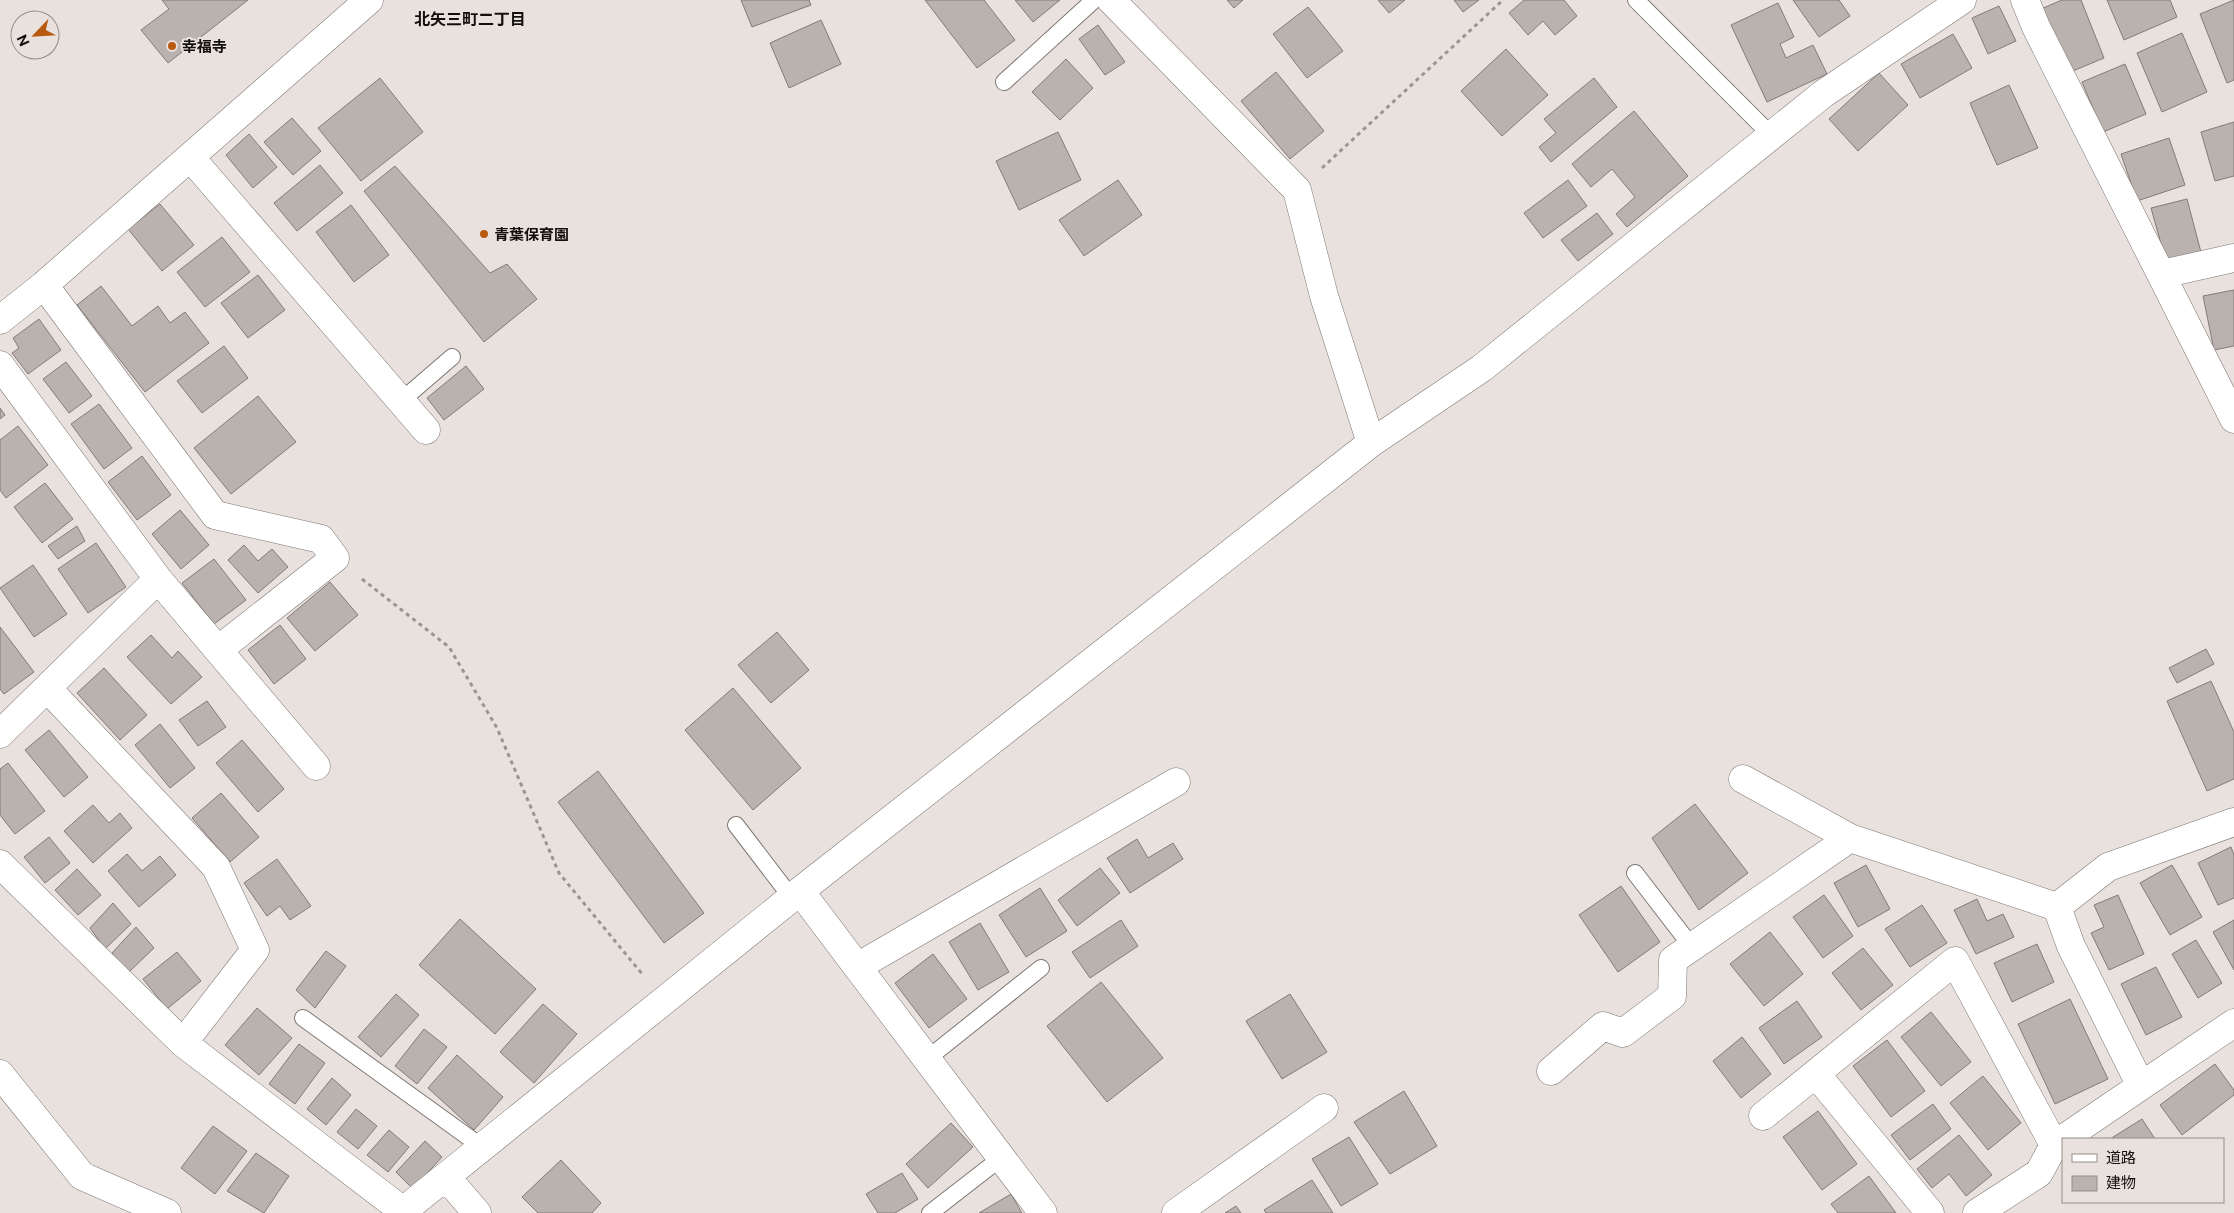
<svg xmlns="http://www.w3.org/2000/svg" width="2234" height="1213" font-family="'Public Sans','Noto Sans JP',sans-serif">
<rect width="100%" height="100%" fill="#e9e1dd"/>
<path fill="#b9b2ae" stroke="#827b78" d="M162,0h86l-80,63 -27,-33 28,-21z
M741,0h68l2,5 -59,22z
M925,0h59l31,40 -38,28z
M1015,0h45l-27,22z
M1227,0h16l-9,8z
M1378,0h27l-16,13z
M1454,0h25l-16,12z
M1524,0h40l13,16 -22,19 -12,-14 -15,14 -19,-22z
M1793,0h46l11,16 -31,21z
M2062,0h19l23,58 -36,15 -27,-64z
M2107,0h63l7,17 -53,23z
M2234,0v80l-7,3 -27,-69z
M1778,3l16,34 -14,7 6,14 27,-13 14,29 -60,28 -36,-77z
M1999,6l17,35 -28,13 -16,-36z
M1308,7l35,44 -36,27 -34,-44z
M821,20l20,44 -52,24 -19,-45z
M1098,25l27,37 -20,13 -26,-36z
M2182,33l25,59 -45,20 -25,-59z
M1953,34l19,34 -52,30 -19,-34z
M1506,49l42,46 -46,41 -41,-45z
M1066,59l27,29 -33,32 -28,-28z
M2125,64l21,50 -43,18 -21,-50z
M1276,72l48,59 -34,28 -49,-58z
M1879,73l29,32 -50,46 -29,-32z
M380,78l43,54 -62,49 -43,-53z
M1594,78l23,29 -66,55 -12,-15 17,-14 -12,-14z
M2009,85l29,63 -41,17 -27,-62z
M1634,111l54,65 -61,51 -11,-13 19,-17 -23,-28 -21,18 -19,-23z
M292,118l29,33 -28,24 -29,-33z
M2234,122v54l-19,5 -14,-49z
M1058,132l23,48 -62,30 -23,-49z
M249,134l28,33 -24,21 -27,-33z
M2169,138l16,47 -48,16 -16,-47z
M320,165l23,28 -46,38 -23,-28z
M395,166l95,107 17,-9 30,35 -53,43 -120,-151z
M1118,180l24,35 -58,41 -25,-36z
M1568,180l19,26 -44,32 -19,-25z
M2187,199l15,57 -35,9 -16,-57z
M160,204l34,41 -32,26 -34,-42z
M351,205l38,50 -35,27 -38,-50z
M1597,213l16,21 -35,27 -17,-21z
M222,237l28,35 -45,35 -28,-35z
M258,275l27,35 -37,28 -27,-35z
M101,286l31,40 26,-20 12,17 15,-11 24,31 -64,49 -68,-87z
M2234,290v56l-20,4 -11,-54z
M39,319l22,31 -33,24 -16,-21 7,-5 -6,-10z
M224,346l24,32 -46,35 -25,-32z
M66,362l26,34 -23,17 -26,-34z
M466,366l18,23 -40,31 -17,-22z
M258,396l38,46 -65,52 -37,-46z
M99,404l33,44 -28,21 -33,-45z
M0,408l5,7 -5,4z
M18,426l30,39 -42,33 -6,-8v-50z
M142,456l29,39 -34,25 -29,-38z
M45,483l28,36 -31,24 -28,-36z
M180,510l29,35 -28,24 -29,-35z
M77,526l8,15 -27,18 -10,-13z
M96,543l30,44 -38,26 -30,-44z
M244,545l14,16 14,-12 16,18 -30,26 -30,-33z
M214,559l32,41 -32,24 -32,-41z
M33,565l34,49 -33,23 -34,-49z
M330,582l28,33 -43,36 -28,-33z
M280,625l26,34 -32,25 -26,-34z
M0,627l34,45 -30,22 -4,-5z
M777,632l32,38 -38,33 -33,-38z
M151,635l21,23 6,-7 24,26 -31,27 -44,-47z
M2206,649l8,15 -37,19 -8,-15z
M104,668l43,47 -27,25 -43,-47z
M2211,681l23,51v47l-27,12 -40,-90z
M733,688l68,80 -48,42 -68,-80z
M207,701l19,26 -28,19 -19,-26z
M160,724l35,44 -25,20 -35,-43z
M49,730l39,47 -24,20 -39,-47z
M242,740l42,49 -26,23 -42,-49z
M8,763l37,48 -30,23 -15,-19v-46z
M598,771l106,142 -40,30 -106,-141z
M221,793l38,44 -29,25 -38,-44z
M1695,804l53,69 -49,37 -47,-72z
M93,805l16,18 11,-10 12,15 -39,35 -29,-32z
M49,837l21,26 -25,20 -21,-26z
M1137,839l11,19 25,-15 10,16 -53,34 -23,-35z
M2231,847l3,8v43l-16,7 -20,-42z
M127,854l15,17 18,-15 16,19 -37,32 -31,-36z
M277,859l34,47 -21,14 -10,-14 -13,10 -23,-33z
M1866,865l24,44 -32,18 -24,-44z
M2172,865l30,52 -32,18 -30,-52z
M1100,868l20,25 -43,33 -19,-26z
M77,869l24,26 -23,20 -23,-25z
M1621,886l39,56 -42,30 -39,-57z
M1040,888l27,43 -41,26 -27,-42z
M1824,895l29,41 -30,22 -30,-41z
M2118,895l26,59 -35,16 -18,-37 13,-6 -10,-22z
M1977,899l10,22 16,-7 11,23 -38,17 -22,-44z
M113,903l18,21 -26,25 -15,-21z
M1922,905l25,38 -37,24 -25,-38z
M460,919l76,70 -41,45 -76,-69z
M1121,920l17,26 -48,32 -18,-26z
M2234,920v50l-21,-38z
M980,923l29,49 -31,18 -29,-48z
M136,927l18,21 -26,25 -16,-20z
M1770,932l33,42 -39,32 -34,-42z
M2196,940l26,43 -24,15 -26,-44z
M2037,944l17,38 -42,20 -18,-39z
M1863,948l30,37 -32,25 -29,-37z
M326,951l20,15 -31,42 -19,-18z
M177,952l24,29 -34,28 -24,-30z
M933,954l34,45 -38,29 -34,-45z
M2156,967l26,50 -36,18 -25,-51z
M1101,982l62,76 -56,44 -60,-76z
M396,994l23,21 -38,42 -23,-20z
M1290,994l37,58 -45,27 -36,-58z
M2070,999l38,80 -53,25 -37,-80z
M1797,1001l25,36 -38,27 -25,-36z
M543,1004l34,30 -43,49 -34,-31z
M257,1008l35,30 -33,37 -34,-30z
M1931,1012l40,50 -30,24 -40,-49z
M424,1029l23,18 -30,37 -22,-18z
M1742,1037l29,37 -30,24 -28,-37z
M1887,1040l38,51 -34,26 -38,-51z
M299,1044l26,19 -30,41 -26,-20z
M457,1055l46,42 -29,33 -46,-42z
M2215,1064l19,26v5l-52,40 -22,-30z
M1983,1076l38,47 -33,27 -38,-47z
M332,1078l19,17 -25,30 -19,-16z
M1404,1091l33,55 -47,28 -36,-52z
M1933,1104l18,25 -41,31 -19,-25z
M356,1109l21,17 -19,23 -21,-17z
M1818,1111l39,53 -35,26 -39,-53z
M2142,1119l13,20h-45z
M951,1123l22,24 -45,41 -22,-24z
M213,1126l34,25 -32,43 -34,-26z
M389,1130l20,17 -21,25 -21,-17z
M1959,1135l33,40 -26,21 -17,-22 -17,14 -15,-19z
M1349,1137l29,47 -37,22 -29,-47z
M425,1141l17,16 -29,32 -17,-17z
M256,1153l33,23 -25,37 -37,-22z
M561,1160l40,43 -9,10h-54l-16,-16z
M902,1173l16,26 -23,14h-17l-12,-19z
M1869,1176l27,37h-58l-7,-9z
M1312,1180l21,33h-67l-2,-3z
M1011,1194l11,19h-43z
M1236,1206l5,7h-16z"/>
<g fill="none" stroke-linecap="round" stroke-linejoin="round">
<defs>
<path id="service" d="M1636,0l135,135
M1004,82l90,-82
M401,401l51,-44
M736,825l55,72
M1635,873l57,74
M303,1018l179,129
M927,1059l114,-91
M930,1213l71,-55"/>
<path id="minor" d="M1111,0l186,190 27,106 47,147
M2025,0l11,27 198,392
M190,157l236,273
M2162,274l72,-16
M44,285l171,230 106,24 14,19 -117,92
M0,320l44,-35 325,-285
M0,365l158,214 -158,155
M158,579l158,187
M1743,779l107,59 207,69 14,39 70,140 -78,53
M0,864l183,179 72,-93 -39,-83 -169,-179
M800,891l571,-448 111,-75 341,-274 139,-94
M2057,907l51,-40 126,-45
M857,967l319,-185
M183,1043l220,168 -2,2
M1551,1071l52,-45 20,7 49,-37 1,-36 177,-122
M0,1074l82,102 85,37
M1816,1074l114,139
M2141,1086l93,-63
M1763,1116l192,-155 99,184 9,-6
M446,1177l31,36
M403,1211l397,-320 243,322
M1176,1213l148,-105
M1977,1213l62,-40 15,-28"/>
</defs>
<use href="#service" stroke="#7d7773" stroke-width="18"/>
<use href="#minor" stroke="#7d7773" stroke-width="29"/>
<path stroke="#9b9592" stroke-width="3" stroke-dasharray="4 4" stroke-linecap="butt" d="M1322,168l181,-168
M362,579l87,68 48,81 62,145 84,102"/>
<use href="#service" stroke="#fff" stroke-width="16"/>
<use href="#minor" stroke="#fff" stroke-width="28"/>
</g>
<g fill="#b85910" stroke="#e9e1dd" stroke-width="2">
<circle cx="172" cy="46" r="5"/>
<circle cx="484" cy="234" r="5"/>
</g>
<g text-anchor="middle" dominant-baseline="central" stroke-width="4" stroke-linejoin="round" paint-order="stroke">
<g font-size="15" font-weight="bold" fill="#120f0e" stroke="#e9e1dd" text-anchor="start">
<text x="182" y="46">幸福寺</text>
<text x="494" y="234">青葉保育園</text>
</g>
<g font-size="16" font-weight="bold" fill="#120f0e" stroke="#e9e1dd">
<text x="470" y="19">北矢三町二丁目</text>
</g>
</g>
<rect x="2062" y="1138" width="162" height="65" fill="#e9e1dd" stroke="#938d8a"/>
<rect x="2072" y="1154" width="25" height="8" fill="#ffffff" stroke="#938d8a"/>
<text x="2106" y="1163" font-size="15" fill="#120f0e">道路</text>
<rect x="2072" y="1176" width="25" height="15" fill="#b9b2ae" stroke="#938d8a"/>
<text x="2106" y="1188" font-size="15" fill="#120f0e">建物</text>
<g transform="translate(35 35) rotate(245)"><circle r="24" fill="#e9e1dd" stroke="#938d8a"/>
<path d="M0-4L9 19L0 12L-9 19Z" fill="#b85910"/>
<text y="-8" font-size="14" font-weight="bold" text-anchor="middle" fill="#120f0e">N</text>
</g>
</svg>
